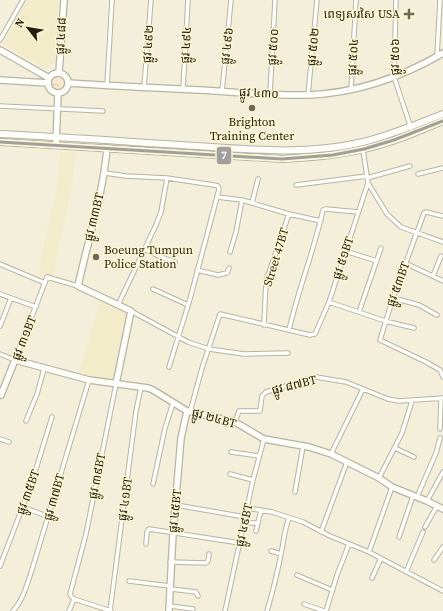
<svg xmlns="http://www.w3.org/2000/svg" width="443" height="611" font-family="'Source Serif 4','Noto Sans Khmer',serif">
<defs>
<pattern id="park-crowns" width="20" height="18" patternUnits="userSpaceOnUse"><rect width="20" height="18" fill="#f9e6cf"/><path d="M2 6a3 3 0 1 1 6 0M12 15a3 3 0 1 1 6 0" fill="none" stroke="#d5c5b1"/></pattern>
</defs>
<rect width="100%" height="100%" fill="#f3efdb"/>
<path fill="#f2ecca" d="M27,0h32l-4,63 -9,6 -44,-25z
M60,152l16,1 -4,33 -17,78 -1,12h-15l2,-18 17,-75z
M100,301l28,13 -14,67 -36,-6z"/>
<path fill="url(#park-crowns)" d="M51 83a7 7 0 1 1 14 0a7 7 0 1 1-14 0Z"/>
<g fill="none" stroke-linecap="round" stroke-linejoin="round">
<defs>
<path id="street" d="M396,0l-2,77 17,51
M0,40l23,-40
M437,56l3,-56
M107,85l5,-85
M144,87l7,-87
M183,89l5,-89
M351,89l5,-89
M222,92l9,-92
M270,94l5,-94
M308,95l9,-95
M0,106l103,5
M363,150l5,33 19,31 14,13 42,15
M105,173l21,3 41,2 47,7 4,1 1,3 -2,8 -27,102 -21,68
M418,174l25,-6
M367,178l43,-12
M296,185l71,-9
M217,197l25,3 47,14 32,7
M252,203l6,-24
M443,216l-17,-4 -2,1 -31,85 -13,42 46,22 14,8 3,7
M144,249l17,8 14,5
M345,251l32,10
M230,252l6,-20 6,-32
M405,263l38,18
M0,264l45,19
M197,270l21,5 9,-2 2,-5
M433,276l8,-20
M153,289l35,16
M0,294l36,13
M393,298l26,7 18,10
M329,302l56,19 29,7
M118,305l38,-80 5,-13 6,-34
M131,311l57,31 21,7 35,5 44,-1
M359,312l22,-64
M264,325l2,-44 23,-67
M0,326l11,-28
M289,330c9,-40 25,-79 34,-120l3,-1 32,3
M0,354l15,6 32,-83 31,9
M190,412l12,-44 18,-54 90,21 5,-1 14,-32 39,-119
M26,421l11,-27 7,-25
M235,422l4,-11h21l2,-15 4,-4 50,-15 30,5 42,17 11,2 44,-3
M440,429l1,-31
M0,439l9,3
M395,448l19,9
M231,452l28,4
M331,454l32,-65
M230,474l23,6
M379,478l23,-45 10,-32
M153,484l12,-56 8,-25
M295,492l8,-46
M417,497l19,-44 4,-15
M427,501l16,-29
M176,505l69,12
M23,507l26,10
M247,508l25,4 31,10 27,14 39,16 74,39
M250,523h8
M425,527l12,-21
M256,531l5,-21
M321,532l26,-70
M399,537l14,-41
M146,544l1,-12 2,-3 91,14
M271,551l10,3
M369,552l23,-65
M434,560l9,-13
M170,562l36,1 2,-2 1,-7
M0,566l31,-81 21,-68
M406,572l17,-40
M297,575l35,15
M372,578l9,-20
M129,581l41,5
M171,589l25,3 2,4
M304,604l20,7
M170,606l23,3
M13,611c10,-11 13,-24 18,-38l58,-193
M69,611l5,-12
M110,611l26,-200 5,-24
M111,611l-37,-12 -3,-3 -1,-2 16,-60 30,-150
M225,611l28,-131 11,-41
M267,611c6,-20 11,-41 15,-62 2,-11 3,-21 7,-31
M326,611l11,-36 12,-31"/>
<path id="secondary" d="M0,50l49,28
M48 83a10 10 0 1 1 20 0a10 10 0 1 1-20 0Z
M59,73l5,-73
M0,80l48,3
M68,83c44,3 87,5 131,7 36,2 73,6 109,5 48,-2 94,-18 135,-42
M56,144l2,-51
M107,148c-4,47 -19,92 -29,138l53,25 -15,73
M0,394l1,1 14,-35 74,20 59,8 5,2 34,21 48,11 29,17 45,8 22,7 48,24 13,9 35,14 16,8
M169,611l4,-78 8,-95 6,-27"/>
<path id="primary" d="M0,134c66,3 131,8 197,12 55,4 112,9 166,-4 28,-7 54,-18 80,-28
M0,142l282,17c27,-2 55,-3 82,-10 28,-6 53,-17 79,-28"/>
</defs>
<use href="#street" stroke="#b7b4a4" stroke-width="5.5"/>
<use href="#secondary" stroke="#b7b4a4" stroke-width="8"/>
<use href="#primary" stroke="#b7b4a4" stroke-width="8"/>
<use href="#street" stroke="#fdfdfa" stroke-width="3.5"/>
<use href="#secondary" stroke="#fdfdfa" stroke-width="5.5"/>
<use href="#primary" stroke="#fdfdfa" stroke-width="6"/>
<defs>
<path id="bus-1" d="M0,142l282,17 51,-4 31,-6 30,-9 49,-19"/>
</defs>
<use href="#bus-1" stroke="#fdf6d1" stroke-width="6"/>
<use href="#bus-1" stroke="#9f9f9f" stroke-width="3"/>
</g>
<g fill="#6b6858" stroke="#fdf6d1" stroke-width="1.5">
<path d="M407 8h4v4h4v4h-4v4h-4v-4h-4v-4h4z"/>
<circle cx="252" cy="108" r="4"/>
<circle cx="96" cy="257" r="4"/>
</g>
<g text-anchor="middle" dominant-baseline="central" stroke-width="3" stroke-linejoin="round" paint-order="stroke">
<g font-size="12" fill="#221f11" stroke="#fdf6d1" text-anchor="end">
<text x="400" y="14">ពេទ្យសរសៃ USA</text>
<text x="252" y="122" text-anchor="middle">Brighton<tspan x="252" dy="14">Training Center</tspan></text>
<text x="104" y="250" text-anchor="start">Boeung Tumpun<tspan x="104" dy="14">Police Station</tspan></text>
</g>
<g font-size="12" fill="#221f11" stroke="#fdf6d1">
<text transform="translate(61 36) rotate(-87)">ផ្លូវ ៤៨៨</text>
<text transform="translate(148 44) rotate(-86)">ផ្លូវ ៤៩២</text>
<text transform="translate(186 45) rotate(-87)">ផ្លូវ ៤៩៤</text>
<text transform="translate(227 46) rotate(-84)">ផ្លូវ ៤៩៦</text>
<text transform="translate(273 47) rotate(-86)">ផ្លូវ ៥០០</text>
<text transform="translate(313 47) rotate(-85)">ផ្លូវ ៥០២</text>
<text transform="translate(353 57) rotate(-87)">ផ្លូវ ៥០៤</text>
<text transform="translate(395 57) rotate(-90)">ផ្លូវ ៥០៦</text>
<text transform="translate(259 93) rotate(3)">ផ្លូវ ៤៣០</text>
<text transform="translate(94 217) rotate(-76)">ផ្លូវ ៣៣BT</text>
<text transform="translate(276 257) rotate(-73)">Street 47BT</text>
<text transform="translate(343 258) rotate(-72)">ផ្លូវ ៥១BT</text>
<text transform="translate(398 284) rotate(-70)">ផ្លូវ ៥៣BT</text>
<text transform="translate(24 338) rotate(-68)">ផ្លូវ ៣១BT</text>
<text transform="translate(294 385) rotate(-14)">ផ្លូវ ៨៧BT</text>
<text transform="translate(214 418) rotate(15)">ផ្លូវ ២៤BT</text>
<text transform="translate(97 476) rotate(-79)">ផ្លូវ ៣៩BT</text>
<text transform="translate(28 492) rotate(-70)">ផ្លូវ ៣៥BT</text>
<text transform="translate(54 497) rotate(-74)">ផ្លូវ ៣៧BT</text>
<text transform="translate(125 499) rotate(-82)">ផ្លូវ ៤១BT</text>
<text transform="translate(175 511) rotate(-84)">ផ្លូវ ៤៥BT</text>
<text transform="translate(244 525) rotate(-78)">ផ្លូវ ៤៩BT</text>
</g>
</g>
<rect stroke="#fdf6d1" stroke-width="1.5" x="216" y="146" width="16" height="19" rx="4" fill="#9f9f9f"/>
<g font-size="11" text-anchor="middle" font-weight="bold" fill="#fff">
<text x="224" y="159">7</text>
</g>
<g transform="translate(28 28) rotate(301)" stroke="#fdf6d1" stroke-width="3" paint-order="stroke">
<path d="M0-3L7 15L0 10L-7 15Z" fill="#221f11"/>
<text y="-6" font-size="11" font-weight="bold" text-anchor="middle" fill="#221f11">N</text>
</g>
</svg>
